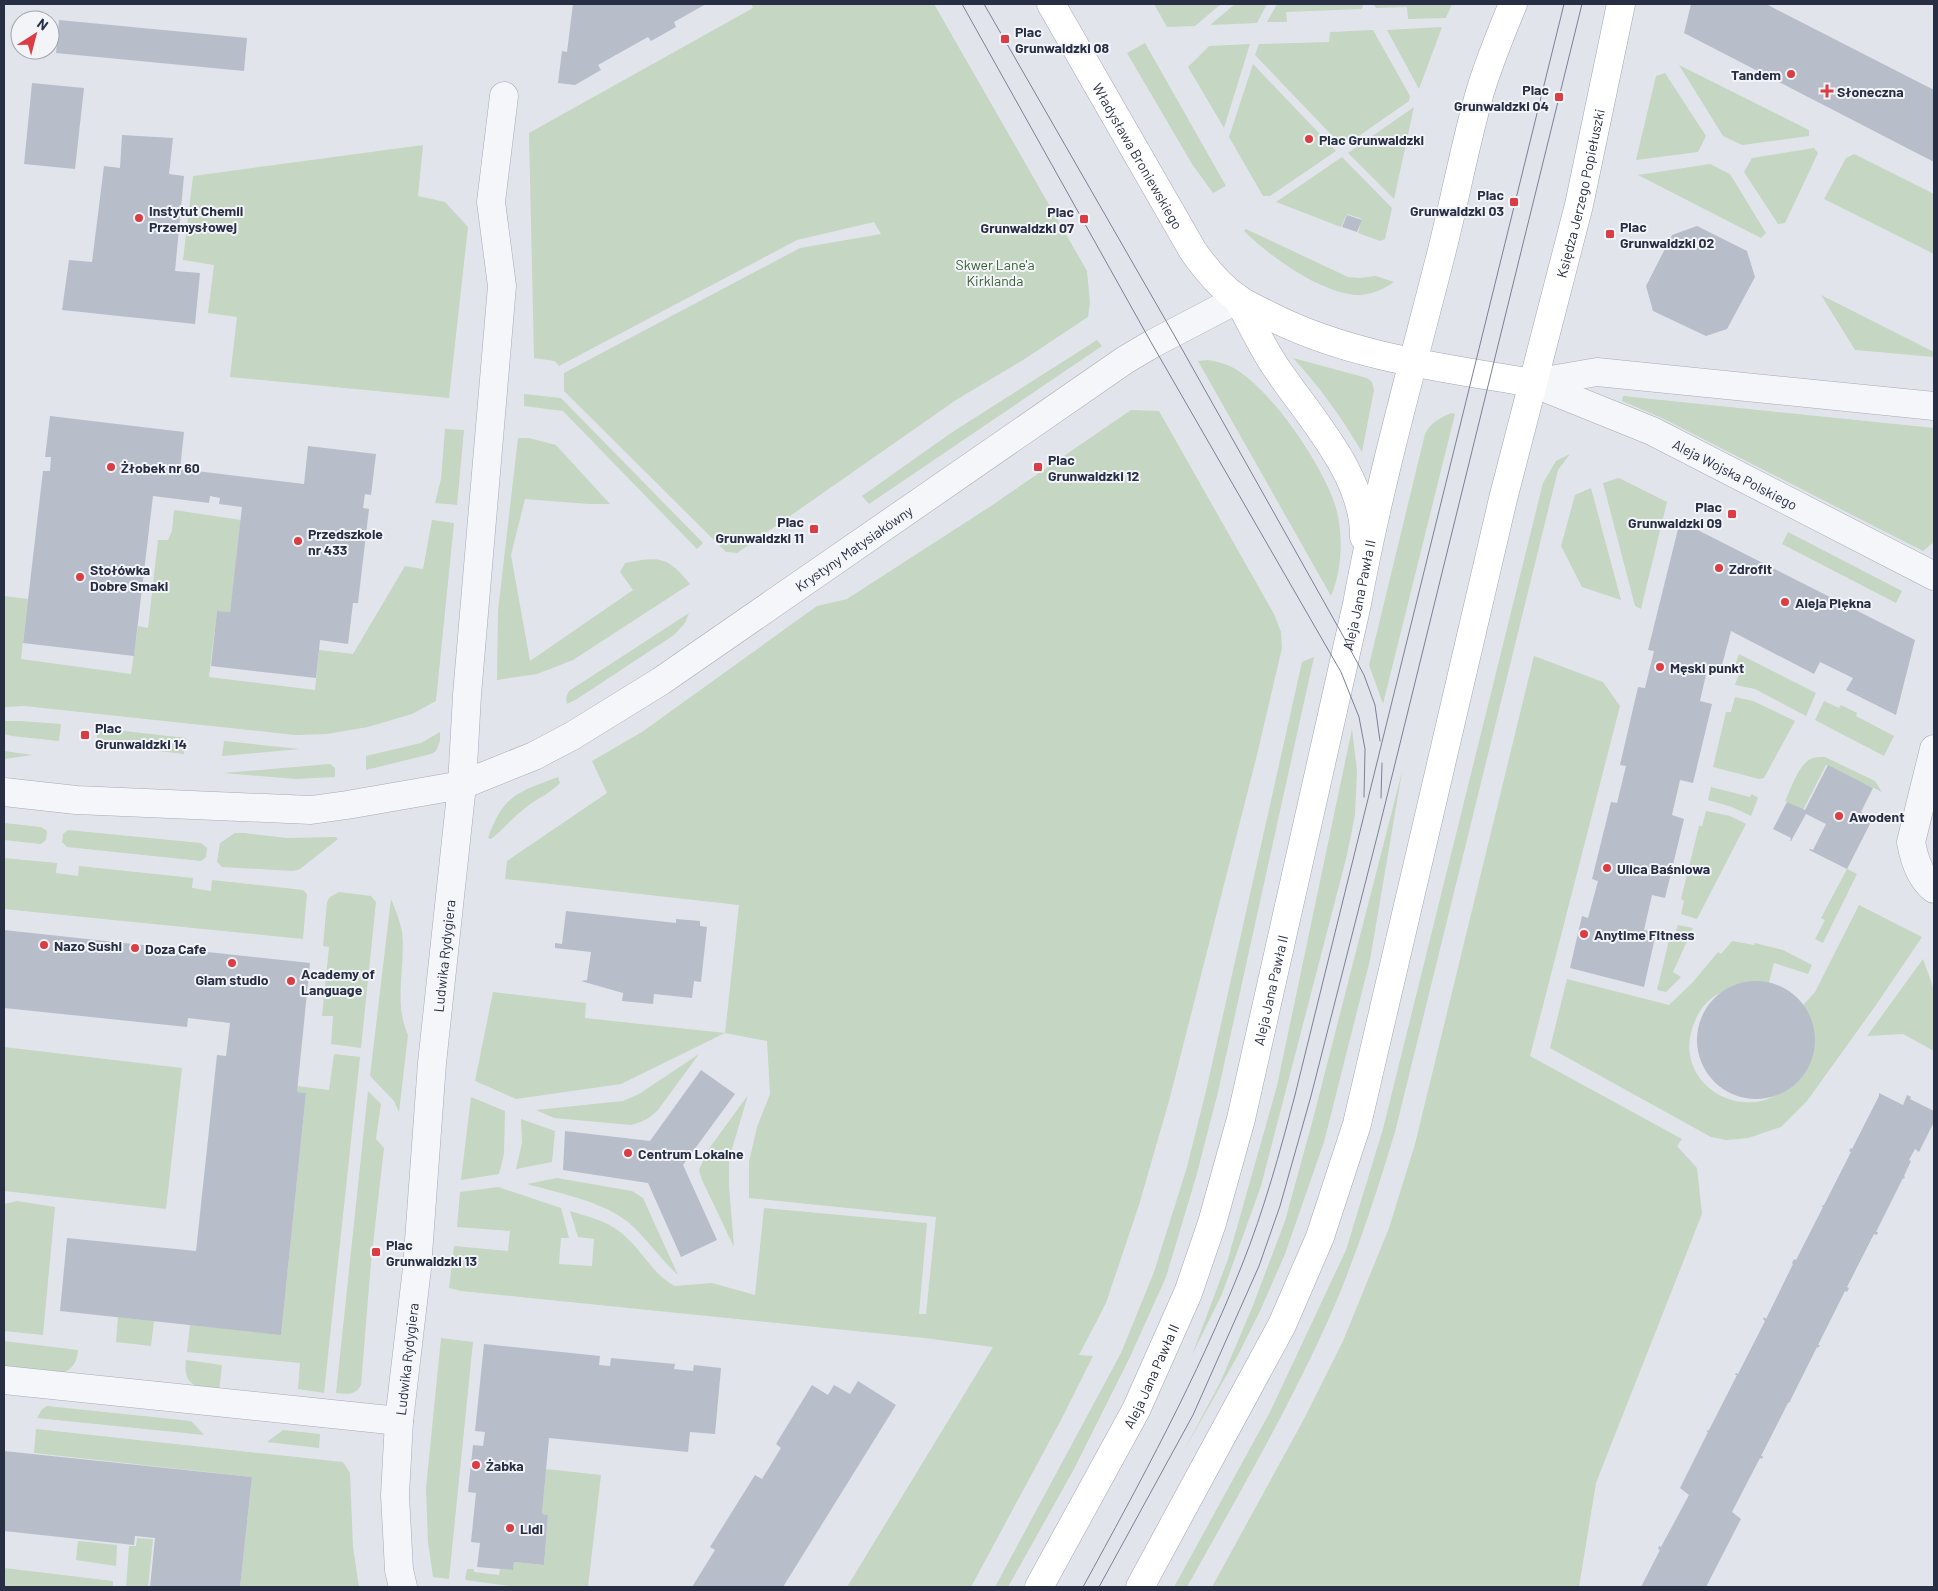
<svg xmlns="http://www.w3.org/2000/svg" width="1938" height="1591" font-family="Barlow,sans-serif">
<rect width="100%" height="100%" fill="#e2e4eb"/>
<path fill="#c5d6c2" d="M751,4h183l153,267 3,31 -2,15 -65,43 -67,40 -219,153 -11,-1 -162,-161v-18l236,-125 81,-14 -7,-12 -77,18 -238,126 -4,-5 -21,-3 -5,-225 224,-125z
M1154,4h67l-26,22 -28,1z
M1235,4h32l-10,19 -47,2z
M1277,4h85l1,2 -2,3 -75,3 1,10h-20z
M1373,4h79l-6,14 -38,1 -1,-12 -31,1z
M1442,27l-23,62 -32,-59z
M1373,30l37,66 -1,5 -66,46 -88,-92 4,-11 70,-2 1,-10z
M1145,43l81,143 -13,7 -21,-29 -65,-111z
M1250,44l-26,84 -36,-61 21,-21z
M1253,64l83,87 -66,45h-7l-34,-59z
M1679,65l130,65v6l-67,9 -19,-9z
M1665,73l41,63 -8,16 -62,8 20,-84z
M1414,107l-20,92 -46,-46z
M423,145l-5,51 27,6 23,25 -19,171 -219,-21 7,-60 -29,-4 6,-48 -31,-5 10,-84z
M1814,148l4,5 -33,70 -7,1 -34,-52 8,-14z
M1854,154l80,40v60l-110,-55 22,-41z
M1342,157l50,51 -7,31 -5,2 -22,-8 4,-14 -15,-5 -6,13 -65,-25z
M1710,164l20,10 36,59 -5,5 -123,-63z
M1246,229l102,48 12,1 16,-2 18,6c-10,7 -23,13 -36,13 -36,-1 -89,-39 -114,-64z
M1821,295l113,57v5l-79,-7z
M1097,340l5,6 -233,158 -7,-8 89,-63z
M1293,358l74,20 5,4 2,8 -12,62c-20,-34 -42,-65 -69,-94z
M1208,360c10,2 20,4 29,10 37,24 80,88 96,129 11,28 10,70 -2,97l-133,-235z
M524,394l37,4 142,145 -6,6 -134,-138 -39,-5z
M1623,396l311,32v114l-11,9 -261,-133 -40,-17z
M1131,410l28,1 115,203 7,18 1,16 -25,107 -88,346 -30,104 -33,98 -27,52 14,1 -32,64 -90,167h-124l146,-240 -69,-9 -463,-47 -12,-3 5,-42 54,5 2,-20 -53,-4 3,-35 38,-5 63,21 8,30h-8l-2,26 33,2 2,-27 -16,-2 -8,-26c22,7 42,11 58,28 16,15 27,37 47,47l37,-3 43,12 9,-87 163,15 -8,91h7l10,-97 -187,-19v-36l8,-35 13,-33 -3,-53 -42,-8 -104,51 -105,15 -41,-18 18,-89 93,11 -1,15 140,15 14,-128 -234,-26 2,-18 100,-68 -15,-32 50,-29 175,-126 30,-7 144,-93z
M1451,413l4,1 -72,290 -14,-39 56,-231c5,-11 15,-16 26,-21z
M445,429l19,1 -7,75 -22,-2 6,-24z
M518,438h11l27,7 54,59h-21l-64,-5 -14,56 19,106 103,-71 -13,-18 5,-9c35,-6 41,-8 65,21l-117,76 -36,14 -40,6 1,-69z
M1570,454l-12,16 -163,662c-20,66 -41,131 -69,193 -41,90 -91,176 -139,262h-13l96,-175 76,-162 37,-121 160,-646 13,-22z
M1619,478l48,24 -26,107 -6,-3 -32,-123z
M1591,488l30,112 -39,-13 -21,-41 14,-51z
M174,510l67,10 -11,92 -13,-1 -8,66 106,13 4,-40 34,4 52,-88 18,3 9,-49 22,3 -18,178 -24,13 -44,13 -41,7 -32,1 -271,-29 -20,1v-111l24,3 -7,60 110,15 7,-48 10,2 10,-88h10l4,-9z
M1788,532l114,59 -6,12 -114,-59z
M689,613l-4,10 -11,12 -97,64 -10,5 -1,-6 3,-7z
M1739,654l77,39 -10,23 -51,-27 -20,-4 5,-14 -6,-3z
M1534,656l69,26 17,24 -90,350 152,83 -5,7 20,22 5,46 -106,269 -17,104h-367l92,-168 39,-78 46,-113 26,-84z
M1314,657l-96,435 -22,85 -30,100 -36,80 -56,112 -66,118h-13l126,-234 33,-81 33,-105 19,-76 96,-429z
M1735,697l18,4 42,20 -31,57 -5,1 -46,-12 13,-55h5z
M1824,701l15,7 2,-3 16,8 -1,3 38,20 -10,20 -69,-36z
M4,721h16l41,3 -2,17 -47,-5 -8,-2z
M98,728l88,10 -2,16 -88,-10z
M1352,729l5,42 -2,44 -8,40 -86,331 -39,108 -30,61 36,-96 49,-173z
M440,732v9l-4,10 -5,3 -65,16v-14l55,-13z
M224,741l76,8 -78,7z
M4,751l28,4 -28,4z
M1825,757l50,24 7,11 -56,-27 -23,45 -18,-9c6,-12 12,-33 24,-41 4,-3 10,-3 16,-3z
M330,764l5,4v9l-39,2 -73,-6z
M1402,772l-32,188 -46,182 -39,112 -25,57 -22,44 -56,99 38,-71 32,-75 33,-87 27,-98z
M558,777l2,6c-10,11 -25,16 -36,26 -12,9 -21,21 -33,30l-3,-1c15,-43 30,-46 70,-61z
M1711,787l39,10 2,-3 6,4 -7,18 -19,-9 -24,-7z
M1706,811l24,5 16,8 -49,95 -16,-5 3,-13 -3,-2 18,-73h3z
M4,823l37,4 6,4 -1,9 -5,4 -37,-4z
M68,830l133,13 6,5 -1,9 -5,4 -134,-14 -5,-5 1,-8z
M235,833h9l43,5 49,-1 2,2 -38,30 -7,2 -71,-4 -5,-5 3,-19z
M4,858l53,5 -1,10 22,3 1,-10 114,12 -1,10 19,3 1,-11 91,10 4,4 -4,45 -299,-30z
M1847,869l10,5 -34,69 -8,-4 10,-19 -4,-2z
M339,892l32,4 5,6 -15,146 -30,-4 2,-28h-11l7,-69 -6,-1 4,-44 3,-5z
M391,899c4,10 9,21 11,33 4,35 -9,69 6,103l-9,77 -5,-11 -24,-25z
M1859,905l63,32 -46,68 -69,96 -26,26 -33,11 -22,2 -15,-3 -161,-89 17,-69 102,26 23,-22 26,-31 3,2 11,-13 22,4 1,-2 28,7 29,15 -4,9 -34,-11 -7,27c-15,-6 -30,-4 -44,2 -13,4 -23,17 -28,29 -28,62 53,112 100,59 9,-11 14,-33 11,-47 -2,-7 -6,-14 -9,-21l18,-20z
M1678,925l15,3 -20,44 8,5 -15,15 -9,-2 12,-50 4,-1z
M1923,959l11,31v61l-31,-17 -36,2z
M4,1047l178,21 -16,141 -162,-18z
M334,1054l26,3 -36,336 -26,-4 2,-26 -113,-11 3,-27 91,9 25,-241 -9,-1v-6l32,4z
M699,1054l-41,56c-8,8 -15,12 -27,15l-77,-7 -18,-8 87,-9 16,-7z
M368,1091l13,13 -5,35 8,9 -13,114 -10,123c-6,11 -15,9 -25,8z
M748,1095l-19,64v27l5,61 -32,-67 -3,-10 9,-20z
M471,1097l34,14 -1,43 -5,20 -38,6z
M521,1119l34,12 -3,31 -36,7 6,-26z
M557,1178l75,13 11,7 35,77c-18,-16 -32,-38 -50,-53 -26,-21 -70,-29 -101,-38z
M17,1201l38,6 -12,128 -39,-4v-127z
M118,1317l36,4 -3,25 -35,-4z
M441,1338l32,4 -24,237 -16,-2 -5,-35 -2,-54z
M4,1341l74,9c-1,11 -4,18 -15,23l-59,-6z
M186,1360l36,5 -3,26c-20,-3 -37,-4 -33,-31z
M47,1406l144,15 13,14 -167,-17 5,-9z
M36,1429l307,33 7,11 3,74 6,40h-119l12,-110 -218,-24z
M283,1430l37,4 -1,14 -52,-6z
M546,1469l55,6 -13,112h-70l-53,-7 2,-11h7v3l25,3 1,-6 13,1 1,-8 30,3 4,-50 -6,-1z
M137,1538l16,1 -5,48h-22l3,-41h7z
M78,1541l39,4 -1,21 -40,-6z
M4,1568l109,13v6h-109z"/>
<path fill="#b8bdca" d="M573,4h133l-32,18 2,5 -25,14 -3,-4 -50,28 3,5 -26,15 -17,-2 4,-32 5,1z
M1691,4h75l168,86v72l-250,-129z
M59,20l188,18 -3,33 -188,-18z
M32,83l52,5 -9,81 -51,-5z
M122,135l51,3 -4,36 15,2 -9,95 25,2 -5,51 -133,-14 7,-50 23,2 12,-96 16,2z
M1347,215l15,5 -5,12 -15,-5z
M1697,226l50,25 8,26 -28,52 -21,7 -53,-25 -7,-25 26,-51z
M50,416l134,16 -4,37 124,15 4,-38 68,8 -5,41 -6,-1 -2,14 6,1 -11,94h-5l-5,41 -28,-4 -4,38 -105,-12 6,-55 13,1 12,-105 -23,-3 1,-6 -10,-2 -1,7 -56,-7 -19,160 -111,-13 20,-172h7l1,-14h-6z
M1680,521l235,119 -19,75 -50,-25 7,-12 -33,-16 -6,12 -83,-43 -10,38 -13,-3 -8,35 12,3 -19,79 -13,-3 -8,35 12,4 -19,79 -13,-3 -8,35 12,3 -12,54 -74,-19 12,-52 6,2 10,-37 -6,-2 19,-77 6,1 9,-37 -6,-1 18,-78 7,1 9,-37 -6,-1z
M1828,765l45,23 -12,24 12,6 -26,51 -38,-19 1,-1 3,1 13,-26 -20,-10 -15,27h-1l1,-3 -18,-9 14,-27 18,8z
M566,911l110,12v-4l24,2v5l7,1 -6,55 -7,-1 -2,17 -38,-4 -1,10 -31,-3 1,-8 -42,-12 6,-1 4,-28 -36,-4v-5l7,1z
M4,930l306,33 -13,129 9,1 -25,242 -221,-24 7,-73 129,13 21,-196 9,1 4,-33 -42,-5 -1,9 -183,-19z
M1697 1040a59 59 0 1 1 118 0a59 59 0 1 1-118 0Z
M701,1070l34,24 -52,71 34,75 -36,17 -33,-74 -85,-13 2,-39 85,10z
M1879,1093l24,12 4,-10 4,2 -1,2 24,12v11l-15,30 -4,-3 -6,11 2,1 -7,15 1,1 -1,2 -1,-1 -27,54h2l-1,3 -3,-1 -27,53 2,1 -2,4 -2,-1 -27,54h2l-2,3 -1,-1 -27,54h1l-3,2 -27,53h2l-1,3 -2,-1 -28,54 9,7 -35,68h-65l19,-37 -2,-1 1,-3 2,1 28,-52 -9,-7 28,-56 -2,-1 3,-1 28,-55h-2l1,-2 2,1 27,-53 -2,-2 1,-2 2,2 27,-55 -1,-1 2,-4 2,1 27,-53 -2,-1 3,-1 27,-53 -2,-1 2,-3 1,1 27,-53z
M484,1344l116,12 -1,9 11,1 1,-8 64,6 -1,5 19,2 1,-6 27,3 -6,66 -25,-2 -2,20 -139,-14 -7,76 6,1 -4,50 -30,-3 -1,8 -36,-3 3,-24 -9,-1 5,-49 -8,-1 5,-47 10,1 2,-14 -10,-1z
M858,1381l38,24 -113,182h-91l23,-37 -5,-3 45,-72 7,4 19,-31 -5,-4 36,-59 16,10 6,-10 16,9z
M4,1451l248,26 -12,110h-90l5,-49 -20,-2 -1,9 -130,-14z"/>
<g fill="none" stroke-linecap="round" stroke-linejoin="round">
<defs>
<g id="minor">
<path id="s1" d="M1533,383l119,48 282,145"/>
<path d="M1533,383l64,-11 337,34"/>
<path d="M1934,749l-23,93c3,17 9,36 23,47"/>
<path id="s2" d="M4,792l72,8 235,10 36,-5 115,-20 72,-29 38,-20 89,-55 464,-321 27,-16 86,-45"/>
<path d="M4,1380l395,41"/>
<path id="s3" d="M403,1587l-4,-17 -4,-75 4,-74 18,-153 15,-205 30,-278 5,-90 35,-409 -11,-84 13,-106"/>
</g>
<g id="major">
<path id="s4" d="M1051,4l142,247c12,17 26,35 44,47 9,7 22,12 33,18 80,41 175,52 263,67"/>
<path d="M1238,299c12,22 23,46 37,67 33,50 90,108 89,171"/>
<path id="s5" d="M1039,1587l97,-177 52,-117 24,-70 29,-104 116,-515c21,-115 53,-229 82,-342 15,-57 25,-114 41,-170 9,-30 21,-59 33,-88"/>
<path id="s6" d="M1140,1587l142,-262 38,-88 37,-113 146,-625 76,-294 42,-201"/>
</g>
</defs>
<use href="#minor" stroke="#a6aab6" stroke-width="29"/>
<use href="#major" stroke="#a0a7b8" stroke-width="29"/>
<use href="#minor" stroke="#f5f6f9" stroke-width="28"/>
<use href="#major" stroke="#fff" stroke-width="28"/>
<path stroke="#7a8196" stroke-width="1" d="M962,4l190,340 189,328 18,45 6,32 -1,48
M984,4l189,329 169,301 22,41 11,30 5,36
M1381,798l1,-35
M1083,1587c58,-106 114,-209 159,-322 22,-55 38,-113 53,-170l269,-1091
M1099,1587l94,-172 66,-149 21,-60 31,-110 67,-263 204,-829"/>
</g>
<g fill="#da3d43" stroke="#f2f4f8" stroke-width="2">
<rect x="1000" y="34" width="10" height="10" rx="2.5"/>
<circle cx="1791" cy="74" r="5"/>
<path d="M1824.5 83.5h5v5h5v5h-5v5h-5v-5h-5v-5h5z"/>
<rect x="1554" y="92" width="10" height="10" rx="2.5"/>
<circle cx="1309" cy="139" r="5"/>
<rect x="1509" y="197" width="10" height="10" rx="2.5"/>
<circle cx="139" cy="218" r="5"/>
<rect x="1079" y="214" width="10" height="10" rx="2.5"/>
<rect x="1605" y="229" width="10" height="10" rx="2.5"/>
<circle cx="111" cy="467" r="5"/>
<rect x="1033" y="462" width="10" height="10" rx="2.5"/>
<rect x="1727" y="509" width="10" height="10" rx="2.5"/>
<rect x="809" y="524" width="10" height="10" rx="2.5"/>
<circle cx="298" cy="541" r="5"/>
<circle cx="1719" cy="568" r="5"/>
<circle cx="80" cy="577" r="5"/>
<circle cx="1785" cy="602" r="5"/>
<circle cx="1660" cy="667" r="5"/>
<rect x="80" y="730" width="10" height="10" rx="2.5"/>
<circle cx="1839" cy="816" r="5"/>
<circle cx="1607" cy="868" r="5"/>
<circle cx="1584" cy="934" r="5"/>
<circle cx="44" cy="945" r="5"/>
<circle cx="135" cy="948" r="5"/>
<circle cx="232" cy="963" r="5"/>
<circle cx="291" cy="981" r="5"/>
<circle cx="628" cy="1153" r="5"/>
<rect x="371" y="1247" width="10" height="10" rx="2.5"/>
<circle cx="476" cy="1465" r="5"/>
<circle cx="510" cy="1528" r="5"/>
</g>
<g text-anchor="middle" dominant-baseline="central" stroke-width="4" stroke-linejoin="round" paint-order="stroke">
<g font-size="14" font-weight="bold" fill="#282f45" stroke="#f2f4f8" text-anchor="start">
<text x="1015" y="31">Plac<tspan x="1015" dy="16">Grunwaldzki 08</tspan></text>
<text x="1781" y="74" text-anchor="end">Tandem</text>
<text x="1549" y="89" text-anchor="end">Plac<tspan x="1549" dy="16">Grunwaldzki 04</tspan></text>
<text x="1837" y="91">Słoneczna</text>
<text x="1319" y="139">Plac Grunwaldzki</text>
<text x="1504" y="194" text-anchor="end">Plac<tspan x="1504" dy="16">Grunwaldzki 03</tspan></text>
<text x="149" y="210">Instytut Chemii<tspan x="149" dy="16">Przemysłowej</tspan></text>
<text x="1074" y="211" text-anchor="end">Plac<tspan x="1074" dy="16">Grunwaldzki 07</tspan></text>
<text x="1620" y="226">Plac<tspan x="1620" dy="16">Grunwaldzki 02</tspan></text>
<text x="1048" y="459">Plac<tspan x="1048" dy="16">Grunwaldzki 12</tspan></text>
<text x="121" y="467">Żłobek nr 60</text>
<text x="1722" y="506" text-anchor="end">Plac<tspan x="1722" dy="16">Grunwaldzki 09</tspan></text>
<text x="804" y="521" text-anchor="end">Plac<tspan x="804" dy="16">Grunwaldzki 11</tspan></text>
<text x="308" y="533">Przedszkole<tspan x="308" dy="16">nr 433</tspan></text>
<text x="1729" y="568">Zdrofit</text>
<text x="90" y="569">Stołówka<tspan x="90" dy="16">Dobre Smaki</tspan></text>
<text x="1795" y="602">Aleja Piękna</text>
<text x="1670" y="667">Męski punkt</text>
<text x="95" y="727">Plac<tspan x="95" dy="16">Grunwaldzki 14</tspan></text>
<text x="1849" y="816">Awodent</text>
<text x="1617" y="868">Ulica Baśniowa</text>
<text x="1594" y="934">Anytime Fitness</text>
<text x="54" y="945">Nazo Sushi</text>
<text x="145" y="948">Doza Cafe</text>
<text x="301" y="973">Academy of<tspan x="301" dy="16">Language</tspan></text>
<text x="232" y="979" text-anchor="middle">Glam studio</text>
<text x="638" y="1153">Centrum Lokalne</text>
<text x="386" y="1244">Plac<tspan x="386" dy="16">Grunwaldzki 13</tspan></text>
<text x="486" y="1465">Żabka</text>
<text x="520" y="1528">Lidl</text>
</g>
<g font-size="14" fill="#282f45" stroke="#f2f4f8">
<text stroke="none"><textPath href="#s4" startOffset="175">Władysława Broniewskiego</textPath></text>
<text stroke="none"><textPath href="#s6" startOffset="1470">Księdza Jerzego Popiełuszki</textPath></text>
<text stroke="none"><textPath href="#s1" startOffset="222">Aleja Wojska Polskiego</textPath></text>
<text stroke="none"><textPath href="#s2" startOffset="920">Krystyny Matysiakówny</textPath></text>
<text stroke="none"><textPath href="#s5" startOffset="1049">Aleja Jana Pawła II</textPath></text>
<text stroke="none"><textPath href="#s3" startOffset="634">Ludwika Rydygiera</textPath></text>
<text stroke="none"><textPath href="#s5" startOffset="644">Aleja Jana Pawła II</textPath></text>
<text stroke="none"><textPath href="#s3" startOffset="229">Ludwika Rydygiera</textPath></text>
<text stroke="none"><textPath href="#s5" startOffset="239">Aleja Jana Pawła II</textPath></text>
</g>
<g font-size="14" fill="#386234" stroke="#f2f4f8">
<text x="995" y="264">Skwer Lane'a<tspan x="995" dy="16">Kirklanda</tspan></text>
</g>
</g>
<rect width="1938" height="1591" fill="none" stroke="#282f45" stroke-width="10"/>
<g transform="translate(35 35) rotate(36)"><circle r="24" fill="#f2f4f8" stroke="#a1a5b0"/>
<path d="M0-4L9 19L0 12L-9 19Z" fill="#da3d43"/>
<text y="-8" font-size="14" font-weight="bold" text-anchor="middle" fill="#282f45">N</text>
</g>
</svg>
